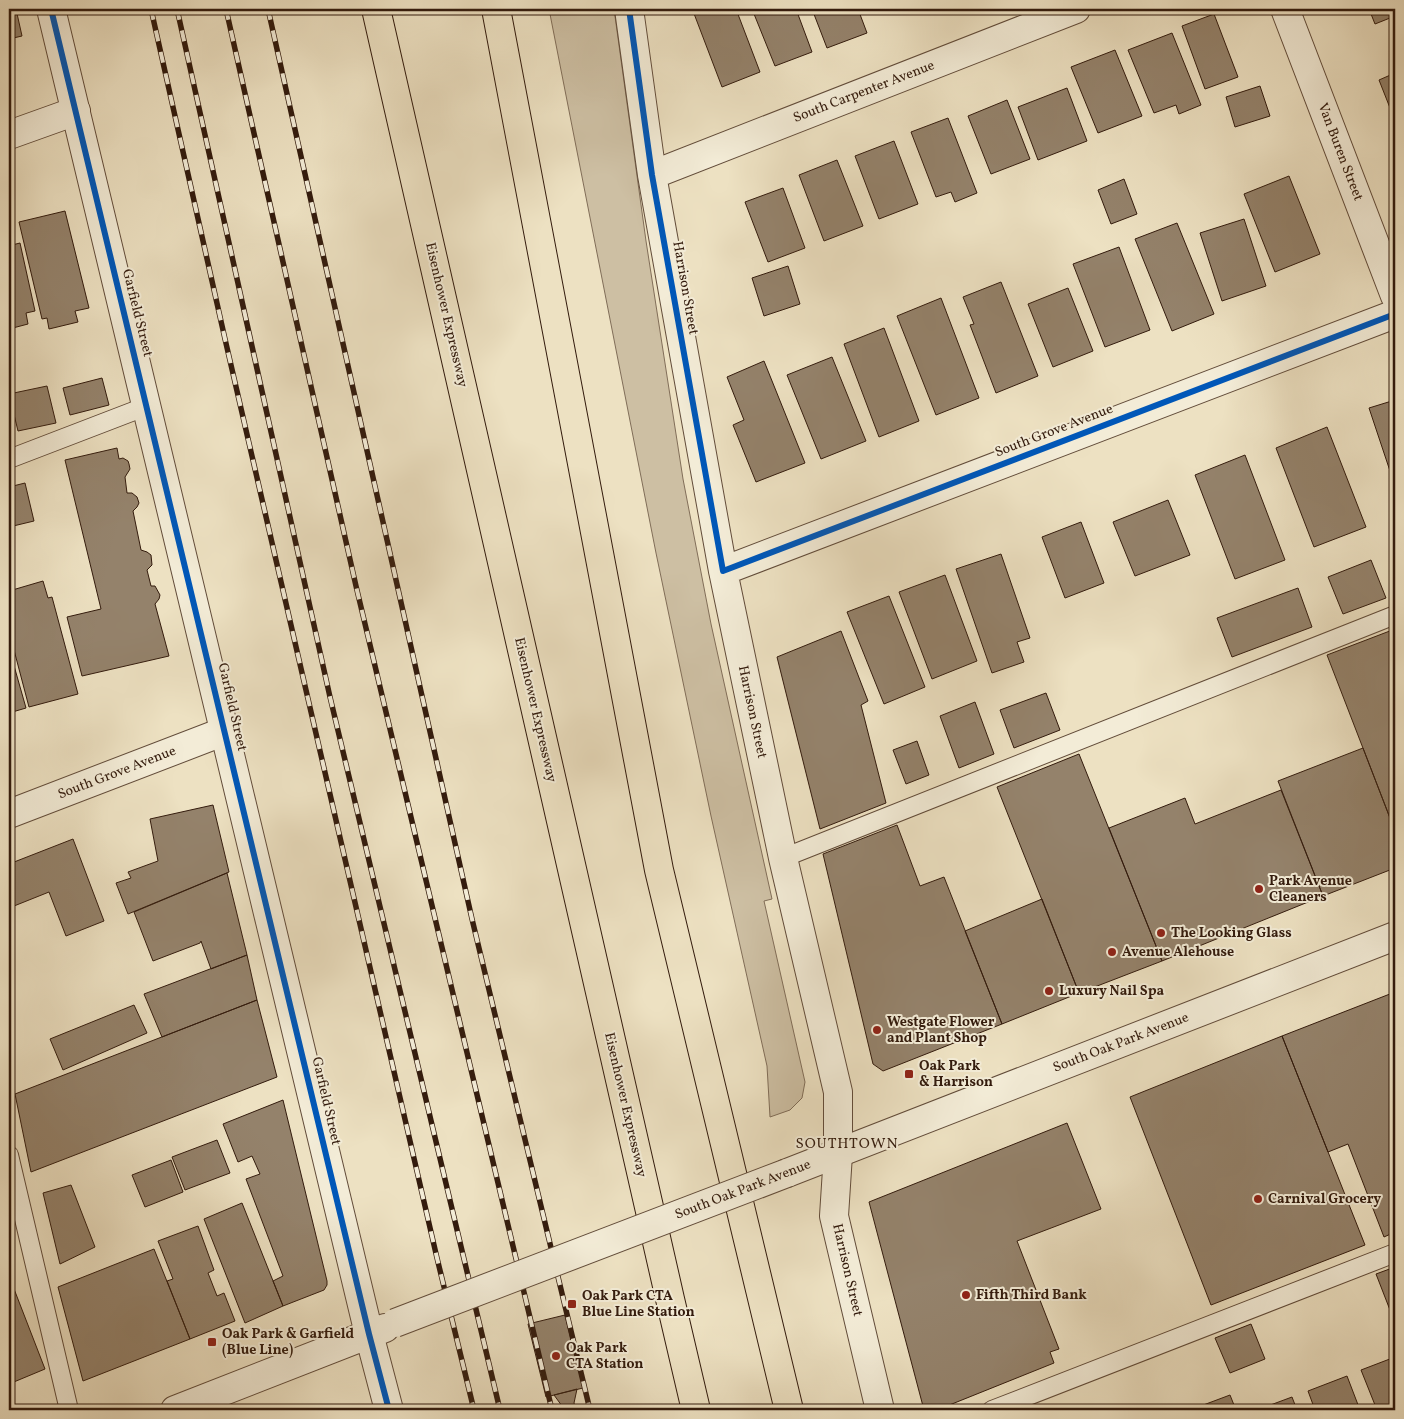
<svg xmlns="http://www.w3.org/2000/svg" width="1404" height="1419" font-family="Vollkorn,serif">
<rect width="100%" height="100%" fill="#ede1c2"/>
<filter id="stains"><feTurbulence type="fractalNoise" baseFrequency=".004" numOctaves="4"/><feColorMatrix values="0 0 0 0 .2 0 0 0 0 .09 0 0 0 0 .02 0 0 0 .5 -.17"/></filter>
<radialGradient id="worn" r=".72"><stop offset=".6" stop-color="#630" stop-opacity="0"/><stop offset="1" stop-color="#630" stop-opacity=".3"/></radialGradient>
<path fill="#cdbfa3" stroke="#806d58" d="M549,9h65l32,232 37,238 28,145 61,275 -8,2 41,181 -3,16 -12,12 -20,7 -3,-51 -56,-250 -55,-263z"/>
<path fill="#94826b" stroke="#331b0d" d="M9,9h7l6,27 -13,3z
M698,9h38l24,63 -38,15 -29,-76z
M752,9h44l16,43 -37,14z
M812,9h46l9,24 -40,15z
M1369,9h26v7l-20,8z
M1214,14l24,63 -33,12 -23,-63z
M1172,33l29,72 -22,9 -3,-9 -22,8 -26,-63z
M1115,50l27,66 -44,17 -27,-66z
M1395,73v38l-3,2 -13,-33z
M1260,86l10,30 -35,11 -9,-30z
M1067,88l20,53 -49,19 -20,-53z
M1007,100l23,59 -39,15 -23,-58z
M948,118l29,75 -22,9 -4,-10 -15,5 -25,-65z
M894,141l24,63 -39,15 -24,-63z
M837,160l26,66 -39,15 -25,-66z
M1289,176l31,78 -45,18 -31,-78z
M1124,179l13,35 -26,10 -13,-34z
M783,188l22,60 -37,14 -23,-60z
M65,211l24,97 -14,3 3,11 -29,7 -2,-11 -5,1 -23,-97z
M1244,219l22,67 -44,15 -22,-68z
M1177,223l37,91 -42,17 -37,-92z
M10,232l2,13 8,-2 15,68 -9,2 2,11 -19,5v-96z
M1119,247l31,83 -45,17 -32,-83z
M788,266l12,38 -36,12 -12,-38z
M1001,282l37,94 -42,17 -26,-68 4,-1 -11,-27z
M1068,288l25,63 -40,16 -25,-63z
M941,298l38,100 -43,17 -39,-99z
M884,328l35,93 -40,16 -35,-93z
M832,357l34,84 -45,18 -34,-84z
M764,361l41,102 -49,19 -23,-57 11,-5 -17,-43z
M102,378l7,27 -39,10 -7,-27z
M47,386l9,37 -38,8 -9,-37z
M1395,400v76l-3,1 -23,-69z
M1327,427l39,100 -52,20 -38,-99z
M117,448l2,11 4,-1 5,3 1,3 1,5 -5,8 2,16h5l5,4 2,6 -2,4 -4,4 8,39 6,2 4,3 1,10 -5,5 4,16h4l5,9 -1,4 -4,5 14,52 -87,20 -15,-59 34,-8 -36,-149z
M1245,455l40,105 -50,19 -40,-104z
M25,483l9,38 -25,6v-40z
M1168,500l22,55 -55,21 -22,-54z
M1081,522l23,61 -39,15 -23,-61z
M1001,554l29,84 -13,4 7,20 -32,11 -36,-104z
M1371,560l15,38 -43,16 -15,-37z
M945,575l32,86 -45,18 -33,-87z
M43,581l5,17 4,-1 26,97 -49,13 -20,-76v-40z
M1298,588l14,39 -80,30 -15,-39z
M889,596l36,91 -41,17 -37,-92z
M1395,629v202l-68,-176z
M841,631l27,70 -7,4 25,98 -66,26 -43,-172z
M9,648l17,60 -17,5z
M1046,693l14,37 -46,18 -14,-38z
M975,702l19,52 -35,14 -19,-52z
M917,741l12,34 -23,9 -13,-34z
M1363,748l32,83v37l-72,28 -45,-115z
M1079,754l83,207 -83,32 -82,-206z
M1281,790l42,106 -161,65 -53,-133 76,-30 10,26z
M213,805l16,67 -101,42 -12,-31 15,-5 -3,-6 30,-11 -8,-42z
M897,825l23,61 24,-9 58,147 -119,47 -10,-7 -50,-210z
M73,839l31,82 -38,15 -17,-44 -40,16v-44z
M227,873l20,82 -36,14 -10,-28 -1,2 -47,18 -19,-49z
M1042,899l37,94 -77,31 -37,-93z
M247,955l10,45 -95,37 -18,-43z
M1395,992v240l-11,5 -36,-93 -20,8 -46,-116z
M257,1000l20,77 -246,95 -16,-78z
M134,1005l13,28 -84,37 -13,-31z
M1282,1036l83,209 -154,60 -81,-208z
M283,1100l44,181v4l-3,5 -41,16 -10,-25 10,-5 -37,-97 14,-5 -8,-18 -14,6 -15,-38z
M1067,1123l34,86 -84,32 42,108 -9,3 4,11 -117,47h-13l-55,-208z
M217,1140l13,33 -45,17 -13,-33z
M171,1160l12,32 -38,15 -13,-32z
M71,1185l24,62 -35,17 -17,-71z
M242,1203l41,103 -38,17 -41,-104z
M198,1226l16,44 -6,3 9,23 7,-3 11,28 -45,18 -23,-58 6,-2 -15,-38z
M154,1249l36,90 -107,42 -25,-94z
M1395,1267v41l-5,2 -14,-36z
M9,1276l36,93 -36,15z
M565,1315l18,73 -37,9 -18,-73z
M1251,1324l14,35 -35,14 -15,-35z
M1395,1357v53h-18l-16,-40z
M1347,1376l13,34h-45l-7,-19z
M577,1389l-3,14 2,7h-13l-1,-4 -8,-11z
M1230,1395l6,15h-46z
M1292,1397l5,13h-40z"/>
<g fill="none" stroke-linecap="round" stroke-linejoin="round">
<defs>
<path id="service" d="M9,459l138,-53
M783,858l612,-243
M9,1155l60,255
M992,1410l403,-157"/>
<path id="minor" d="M629,9l23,166 71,396 60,287 55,234v62l-4,62 46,194
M1285,9l110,287
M9,135l67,-24
M652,175l424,-166
M723,571l672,-257
M9,814l216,-83"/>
<path id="tertiary" d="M51,9l318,1325 20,76
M787,1173l608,-237
M175,1410l210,-82"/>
<path id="motorway" d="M376,9l294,1290 26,111
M496,9l163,861 130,540"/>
</defs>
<use href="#service" stroke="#624c3a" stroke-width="20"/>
<use href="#minor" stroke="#624c3a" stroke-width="30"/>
<use href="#tertiary" stroke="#624c3a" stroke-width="30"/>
<use href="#motorway" stroke="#331b0d" stroke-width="30"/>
<use href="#service" stroke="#f3ecd7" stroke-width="18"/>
<use href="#minor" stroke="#f3ecd7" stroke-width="28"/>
<use href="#tertiary" stroke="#f3ecd7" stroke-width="28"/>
<use href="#motorway" stroke="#ede1c2" stroke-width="28"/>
<defs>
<path id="rail" d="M151,9l74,330 212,919 37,152
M177,9l153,688 170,713
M226,9l130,577 196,824
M268,9l204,910 118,491"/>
</defs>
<use href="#rail" stroke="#331b0d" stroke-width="5.5"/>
<use href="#rail" stroke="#f3ecd7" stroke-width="4" stroke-dasharray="11" stroke-linecap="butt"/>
<defs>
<path id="tertiary-bridge" d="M395,1323l392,-150"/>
</defs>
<use href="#tertiary-bridge" stroke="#624c3a" stroke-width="30" stroke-linecap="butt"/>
<use href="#tertiary-bridge" stroke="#f3ecd7" stroke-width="28"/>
<defs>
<path id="cycleway" d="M51,9l318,1325 20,76
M629,9l23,166 71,396 672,-257"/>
</defs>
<use href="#cycleway" stroke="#f3ecd7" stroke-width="9"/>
<use href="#cycleway" stroke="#0057b8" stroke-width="6"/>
</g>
<g fill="#8f2418" stroke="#f3ecd7" stroke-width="2">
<circle cx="1259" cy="889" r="5"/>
<circle cx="1161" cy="933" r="5"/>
<circle cx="1112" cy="952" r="5"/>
<circle cx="1049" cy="991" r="5"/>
<circle cx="877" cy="1030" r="5"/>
<rect x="904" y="1069" width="10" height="10" rx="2.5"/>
<circle cx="1258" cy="1199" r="5"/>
<circle cx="966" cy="1295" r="5"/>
<rect x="567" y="1299" width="10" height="10" rx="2.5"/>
<rect x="207" y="1337" width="10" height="10" rx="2.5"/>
<circle cx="556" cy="1356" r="5"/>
</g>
<g text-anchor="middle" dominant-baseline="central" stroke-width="4" stroke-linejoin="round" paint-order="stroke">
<g font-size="14" fill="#331b0d" stroke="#f3ecd7">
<text transform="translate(864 92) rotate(-21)">South Carpenter Avenue</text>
<text transform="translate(1340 152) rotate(69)">Van Buren Street</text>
<text transform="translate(685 288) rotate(80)">Harrison Street</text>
<text transform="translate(137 313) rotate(76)">Garfield Street</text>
<text transform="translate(446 315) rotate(77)">Eisenhower Expressway</text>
<text transform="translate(1054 431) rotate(-21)">South Grove Avenue</text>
<text transform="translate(232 707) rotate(77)">Garfield Street</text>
<text transform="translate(535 710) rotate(77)">Eisenhower Expressway</text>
<text transform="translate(752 712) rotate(78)">Harrison Street</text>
<text transform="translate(117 773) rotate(-21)">South Grove Avenue</text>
<text transform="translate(1121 1043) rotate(-21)">South Oak Park Avenue</text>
<text transform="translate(326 1101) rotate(77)">Garfield Street</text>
<text transform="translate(625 1105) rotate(77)">Eisenhower Expressway</text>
<text transform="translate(743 1190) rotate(-21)">South Oak Park Avenue</text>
<text transform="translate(847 1270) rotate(77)">Harrison Street</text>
</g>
<g font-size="14" font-weight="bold" fill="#331b0d" stroke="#f3ecd7" text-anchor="start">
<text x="1269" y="881">Park Avenue<tspan x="1269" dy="16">Cleaners</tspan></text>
<text x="1171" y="933">The Looking Glass</text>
<text x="1122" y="952">Avenue Alehouse</text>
<text x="1059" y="991">Luxury Nail Spa</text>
<text x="887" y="1022">Westgate Flower<tspan x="887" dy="16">and Plant Shop</tspan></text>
<text x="919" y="1066">Oak Park<tspan x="919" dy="16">&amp; Harrison</tspan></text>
<text x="1268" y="1199">Carnival Grocery</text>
<text x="976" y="1295">Fifth Third Bank</text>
<text x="582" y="1296">Oak Park CTA<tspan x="582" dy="16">Blue Line Station</tspan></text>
<text x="222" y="1334">Oak Park &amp; Garfield<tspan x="222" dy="16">(Blue Line)</tspan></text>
<text x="566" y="1348">Oak Park<tspan x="566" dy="16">CTA Station</tspan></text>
</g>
<g font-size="15" letter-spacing="1" fill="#331b0d" stroke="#f3ecd7">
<text x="847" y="1144">SOUTHTOWN</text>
</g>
</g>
<rect width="1404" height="1419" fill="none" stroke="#ede1c2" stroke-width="30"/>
<rect x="10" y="10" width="1384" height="1399" fill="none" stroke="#331b0d" stroke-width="2.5"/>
<rect x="15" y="15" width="1374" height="1389" fill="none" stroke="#331b0d"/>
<rect width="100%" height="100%" filter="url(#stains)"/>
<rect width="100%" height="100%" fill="url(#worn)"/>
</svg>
